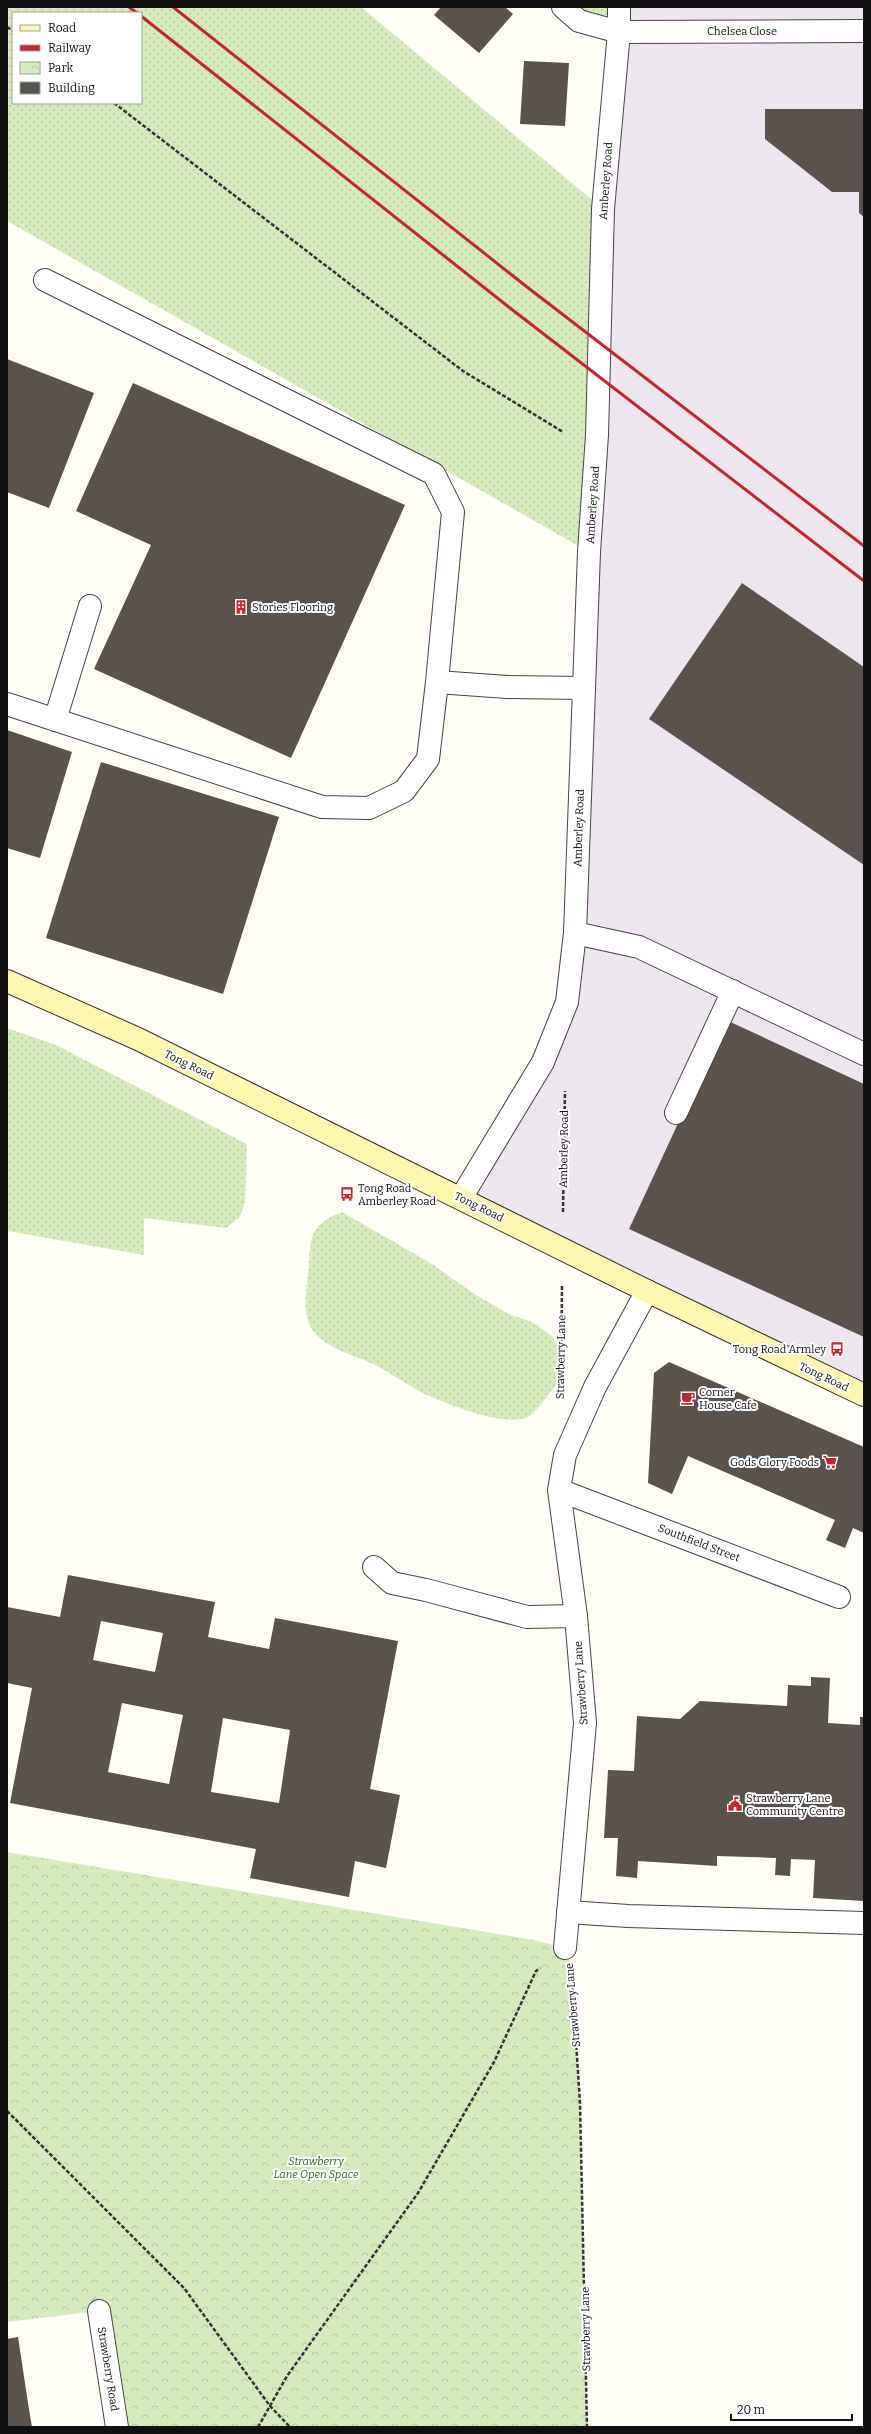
<svg xmlns="http://www.w3.org/2000/svg" width="871" height="2434" font-family="Bitter,serif">
<defs>
<pattern id="grass-dots" width="8" height="8" patternUnits="userSpaceOnUse"><rect width="8" height="8" fill="#d5ebbd"/><path d="M2 2h.1M6 6h.1" fill="none" stroke="#b6c8a1" stroke-width="1.8" stroke-linecap="round"/></pattern>
<pattern id="park-crowns" width="20" height="18" patternUnits="userSpaceOnUse"><rect width="20" height="18" fill="#d5ebbd"/><path d="M2 6a3 3 0 1 1 6 0M12 15a3 3 0 1 1 6 0" fill="none" stroke="#b6c8a1"/></pattern>
</defs>
<rect width="100%" height="100%" fill="#fffdf5"/>
<path fill="#eee6ef" d="M619,7h245v1388l-403,-197 106,-196z"/>
<path fill="url(#grass-dots)" fill-rule="evenodd" d="M7,7h354l242,202 -14,343 -582,-331zM13,13h128v90h-128z
M563,7h56v25z
M7,1028l49,17 191,99 -2,59 -6,15 -13,10 -82,-10v37l-137,-24z
M342,1212l90,52 44,31 33,19 25,9 18,13 11,19 2,18c-7,8 -29,41 -37,44 -23,11 -78,-12 -101,-22 -19,-9 -37,-23 -56,-32 -18,-8 -45,-15 -58,-32 -13,-19 -5,-48 -4,-69 2,-31 4,-38 33,-50z"/>
<path fill="url(#park-crowns)" d="M7,1852l527,88 31,8 7,19 8,136 7,324h-470l-18,-116 -92,11z"/>
<path fill="#5a524d" fill-rule="evenodd" d="M441,7h64l8,7 -34,39 -45,-38z
M524,61l45,2 -4,63 -45,-2z
M765,109h99v108l-5,-4v-21h-27l-67,-53z
M7,359l87,34 -45,115 -42,-16z
M133,383l272,122 -114,253 -197,-89 57,-124 -75,-34z
M742,583l122,84v198l-215,-146z
M7,730l65,22 -32,106 -33,-10z
M101,762l178,55 -56,177 -177,-56z
M726,1020l138,64v253l-235,-108z
M669,1362l195,85v86l-11,-5 -8,20 -19,-8 9,-20 -147,-64 -16,38 -24,-11 6,-110z
M68,1575l147,27 -7,35 61,12 6,-31 123,23 -28,148 30,6 -14,73 -31,-7 -6,36 -99,-19 6,-29 -246,-46 22,-115 -25,-5v-76l53,10zM101,1621l62,12 -8,39 -62,-12zM122,1703l61,12 -14,69 -61,-12zM223,1718l67,12 -11,73 -68,-11z
M811,1677l19,1 -2,45 32,2v-8h4v184l-51,-3 2,-38 -24,-1 -1,17 -15,-1 1,-17 -59,-2v10l-79,-5 -1,17 -21,-2 2,-38h-14l4,-68 26,1 3,-55 43,3 20,-18 87,5 1,-21 23,1z
M18,2337l10,66 4,24h-25v-88z"/>
<g fill="none" stroke-linecap="round" stroke-linejoin="round">
<defs>
<path id="service" d="M45,280l389,194 19,38 -16,170
M7,704l315,103 47,1 35,-17 24,-32 9,-77 70,5 77,1
M55,720l35,-114
M575,933l64,14 225,107
M676,1113l57,-122
M374,1567l18,16 34,7 101,27 49,-1
M568,1912l60,4 236,7"/>
<path id="minor" d="M563,7l16,14 40,11 245,-1
M461,1198l82,-136 24,-60 8,-69 14,-381 8,-117 6,-226 16,-177v-25
M559,1490l280,107
M565,1948l20,-225 -9,-107 -17,-126 6,-35 30,-68 52,-96
M99,2311l18,116"/>
<path id="secondary" d="M7,981l131,58 509,252 217,104"/>
</defs>
<use href="#service" stroke="#444" stroke-width="24"/>
<use href="#minor" stroke="#444" stroke-width="24"/>
<use href="#secondary" stroke="#333" stroke-width="24"/>
<path stroke="#333" stroke-width="2.5" stroke-dasharray="4 2" stroke-linecap="butt" d="M7,27l6,4
M114,103l349,268 100,61
M563,1212l2,-121
M561,1380l1,-95
M572,1980l8,123 7,324
M7,2111l177,177 86,118 20,21
M258,2427l29,-51 131,-183 76,-131 42,-91 4,-3"/>
<use href="#service" stroke="#fff" stroke-width="22"/>
<use href="#minor" stroke="#fff" stroke-width="22"/>
<use href="#secondary" stroke="#fff6b0" stroke-width="22"/>
<path stroke="#c4262e" stroke-width="3" d="M129,7l8,6
M173,7l354,280 337,259
M141,16l369,292 354,273"/>
</g>
<defs>
<symbol id="building-bare" viewBox="-9 -9 18 18"><path d="M-4-6H4V6H1V3H-1V6H-4ZM-2.5-4.3h1.7v1.8h-1.7ZM.8-4.3h1.7v1.8H.8ZM-2.5-1h1.7V.8h-1.7ZM.8-1h1.7V.8H.8Z" fill="#c4262e" stroke="#fff" stroke-width="2.5" paint-order="stroke"/></symbol>
<symbol id="bus-bare" viewBox="-9 -9 18 18"><path d="M-5-6H5V4H4V6H2V4H-2V6H-4V4H-5ZM-3.5-4V0h7V-4ZM-3.5 1.2v1.5H-2V1.2ZM2 1.2v1.5H3.5V1.2Z" fill="#c4262e" stroke="#fff" stroke-width="2.5" paint-order="stroke"/></symbol>
<symbol id="cafe-bare" viewBox="-9 -9 18 18"><path d="M-5.5-4.5H6V0H3Q3 3.5 0 3.5H-2.5Q-5.5 3.5-5.5 0ZM3-3.2v2h1.7v-2ZM-6 4.5H4V6H-6Z" fill="#c4262e" stroke="#fff" stroke-width="2.5" paint-order="stroke"/></symbol>
<symbol id="supermarket-bare" viewBox="-9 -9 18 18"><path d="M-6-5.5h2.5l.6 2H6L4.5 2H-2.5L-4.4-4H-6ZM-1.5 3.2a1.3 1.3 0 1 0 .1 0ZM3 3.2a1.3 1.3 0 1 0 .1 0Z" fill="#c4262e" stroke="#fff" stroke-width="2.5" paint-order="stroke"/></symbol>
<symbol id="civic-bare" viewBox="-9 -9 18 18"><path d="M-.6-6.5H3V-4.5H.6V-3L4-1V1h2V6H-6V1h2V-1L-.6-3ZM-1.2 2.5V6h2.4V2.5Z" fill="#c4262e" stroke="#fff" stroke-width="2.5" paint-order="stroke"/></symbol>
</defs>
<g fill-rule="evenodd">
<use href="#building-bare" x="231" y="597" width="20" height="20"/>
<use href="#bus-bare" x="337" y="1184" width="20" height="20"/>
<use href="#bus-bare" x="827" y="1339" width="20" height="20"/>
<use href="#cafe-bare" x="678" y="1388" width="20" height="20"/>
<use href="#supermarket-bare" x="820" y="1452" width="20" height="20"/>
<use href="#civic-bare" x="725" y="1794" width="20" height="20"/>
</g>
<g text-anchor="middle" dominant-baseline="central" stroke-width="4" stroke-linejoin="round" paint-order="stroke">
<g font-size="11" fill="#111" stroke="#fff">
<text x="742" y="31">Chelsea Close</text>
<text transform="translate(606 181) rotate(-86)">Amberley Road</text>
<text transform="translate(593 505) rotate(-86)">Amberley Road</text>
<text transform="translate(579 828) rotate(-88)">Amberley Road</text>
<text transform="translate(189 1065) rotate(26)">Tong Road</text>
<text transform="translate(564 1149) rotate(-89)">Amberley Road</text>
<text transform="translate(479 1207) rotate(26)">Tong Road</text>
<text transform="translate(561 1357) rotate(-89)">Strawberry Lane</text>
<text transform="translate(824 1377) rotate(25)">Tong Road</text>
<text transform="translate(699 1543) rotate(21)">Southfield Street</text>
<text transform="translate(581 1683) rotate(-94)">Strawberry Lane</text>
<text transform="translate(573 2005) rotate(-95)">Strawberry Lane</text>
<text transform="translate(586 2329) rotate(-91)">Strawberry Lane</text>
<text transform="translate(108 2369) rotate(81)">Strawberry Road</text>
</g>
<g font-size="11" fill="#111" stroke="#fff" text-anchor="start">
<text x="252" y="607">Stories Flooring</text>
<text x="358" y="1188">Tong Road<tspan x="358" dy="13">Amberley Road</tspan></text>
<text x="826" y="1349" text-anchor="end">Tong Road Armley</text>
<text x="699" y="1392">Corner<tspan x="699" dy="13">House Cafe</tspan></text>
<text x="819" y="1462" text-anchor="end">Gods Glory Foods</text>
<text x="746" y="1798">Strawberry Lane<tspan x="746" dy="13">Community Centre</tspan></text>
</g>
<g font-size="11" font-style="italic" fill="#2f6b1f" stroke="#fff">
<text x="316" y="2161">Strawberry<tspan x="316" dy="13">Lane Open Space</tspan></text>
</g>
</g>
<rect width="871" height="2434" fill="none" stroke="#111111" stroke-width="16"/>
<rect x="12" y="12" width="130" height="92" fill="#ffffff" stroke="#a0a0a0"/>
<rect x="20" y="25" width="20" height="6" fill="#fff6b0" stroke="#a0a0a0"/>
<text x="48" y="32" font-size="12" fill="#111111">Road</text>
<rect x="20" y="45" width="20" height="6" fill="#c4262e" stroke="#a0a0a0"/>
<text x="48" y="52" font-size="12" fill="#111111">Railway</text>
<rect x="20" y="62" width="20" height="12" fill="url(#park-crowns)" stroke="#a0a0a0"/>
<text x="48" y="72" font-size="12" fill="#111111">Park</text>
<rect x="20" y="82" width="20" height="12" fill="#5a524d" stroke="#a0a0a0"/>
<text x="48" y="92" font-size="12" fill="#111111">Building</text>
<path d="M731 2414v6h121v-6" fill="none" stroke="#111111" stroke-width="2"/>
<text x="737" y="2414" font-size="12" fill="#111111" stroke="#ffffff" stroke-width="3" paint-order="stroke">20 m</text>
</svg>
